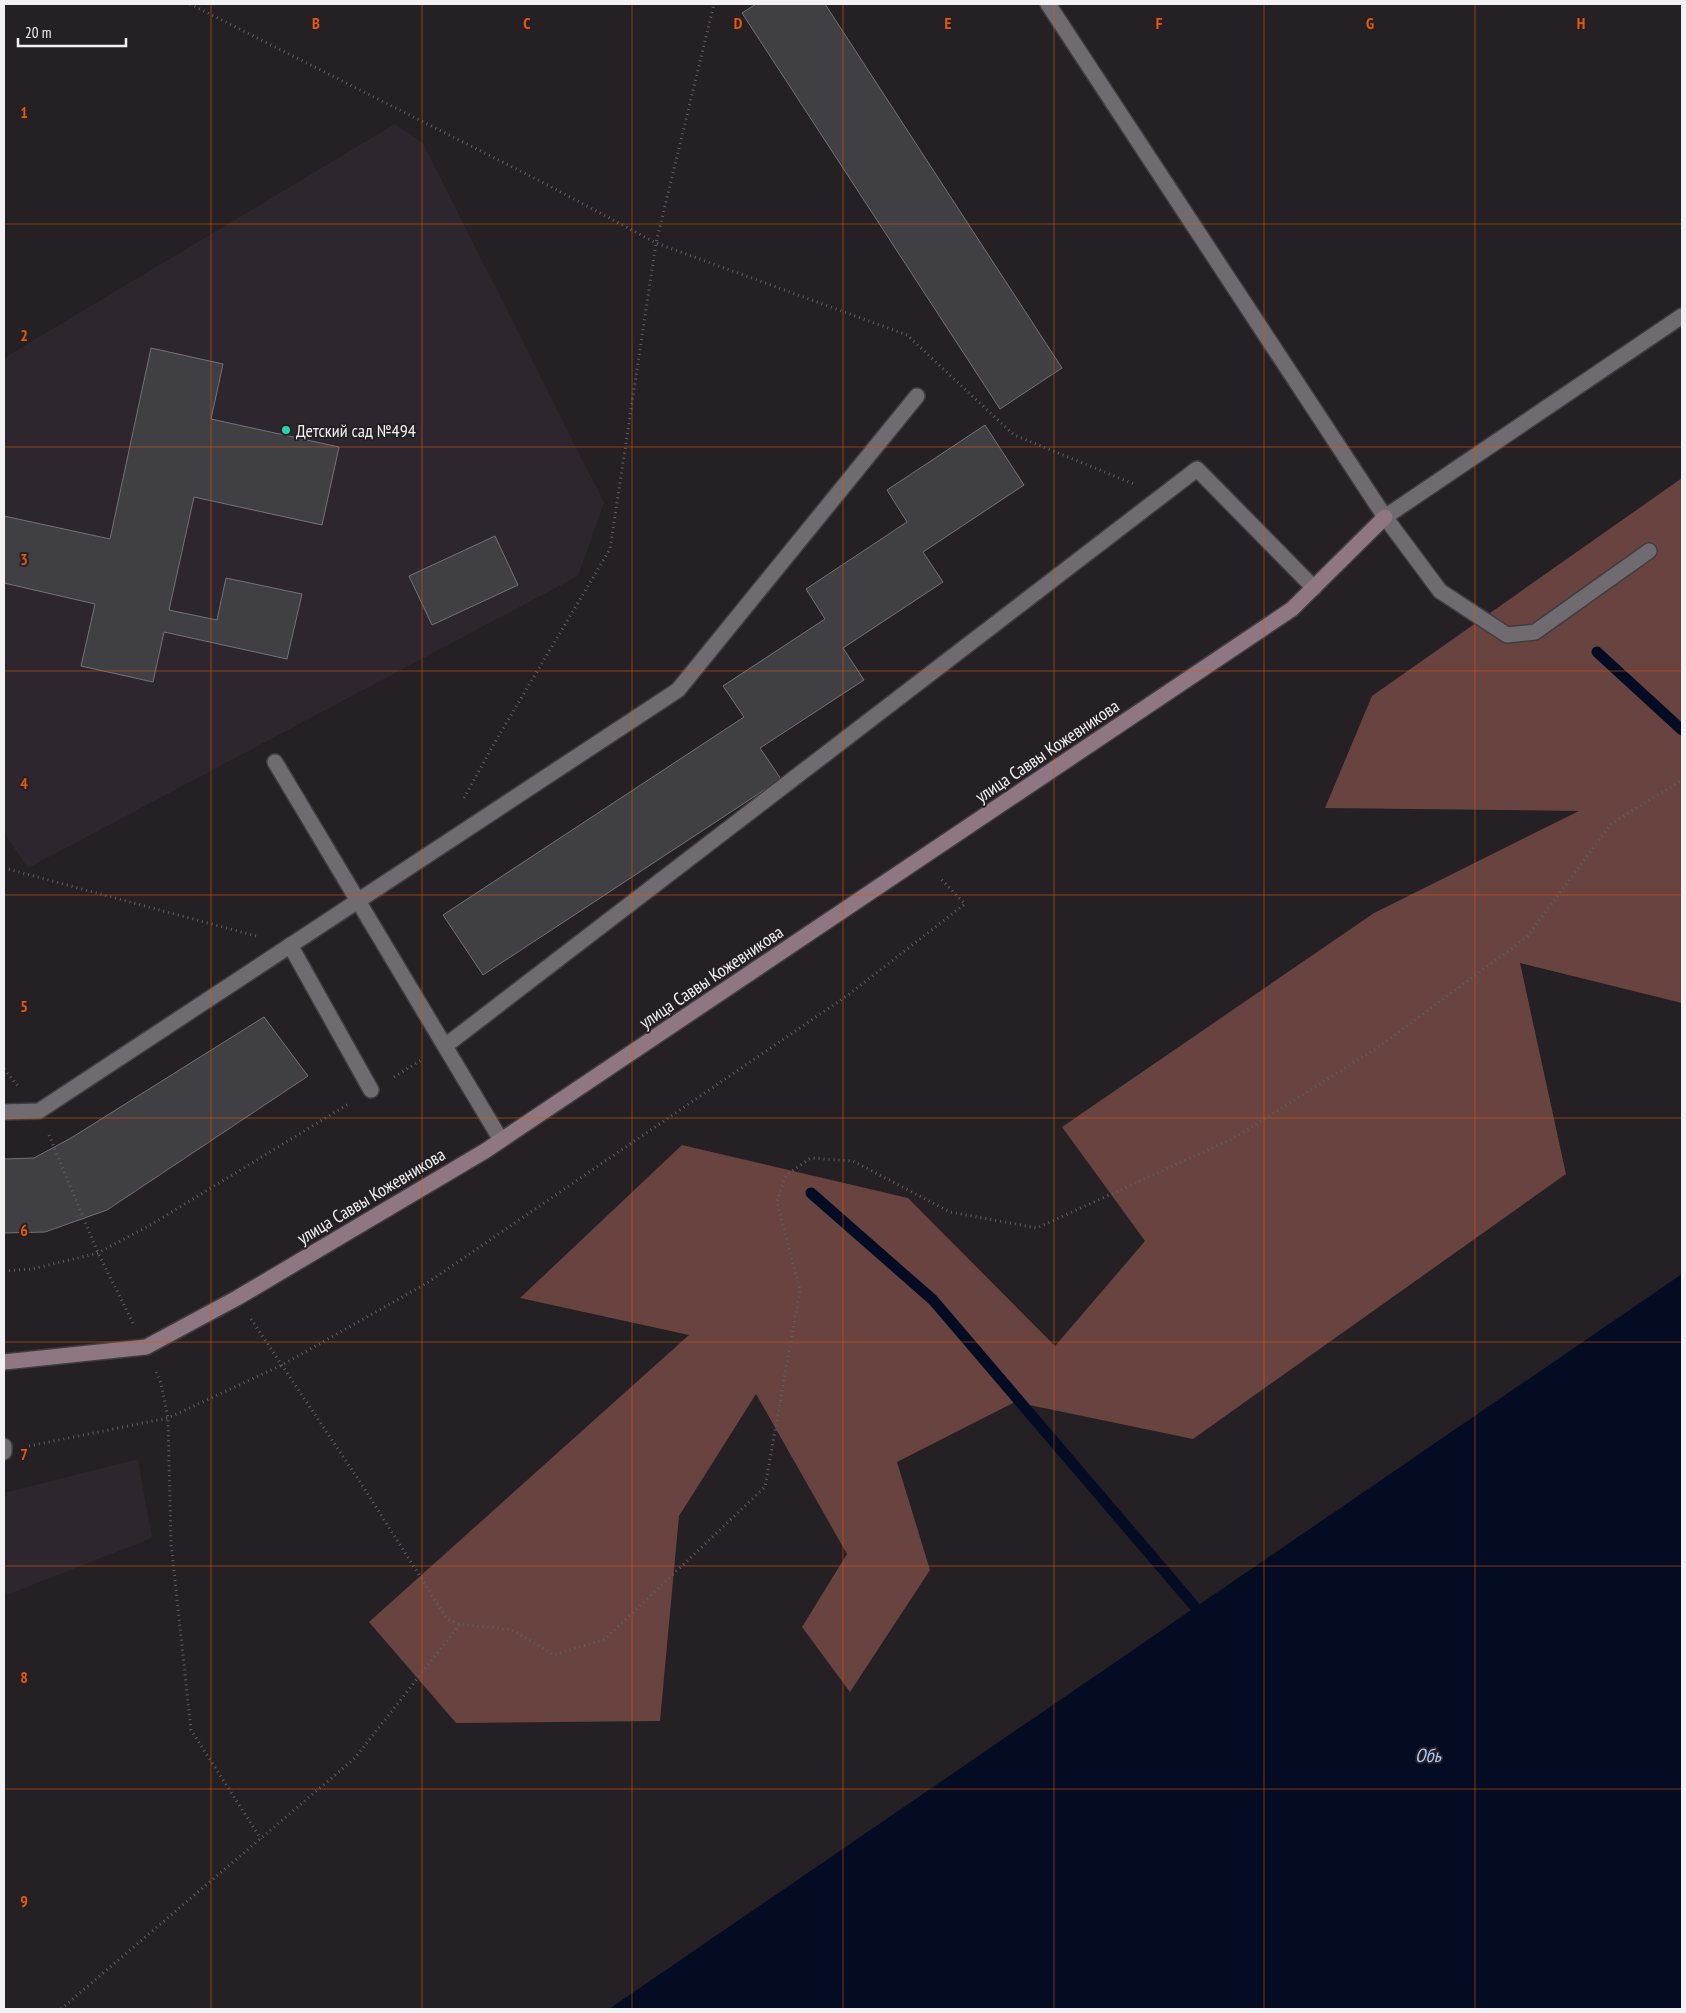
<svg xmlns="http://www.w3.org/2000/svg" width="1686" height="2013" font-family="'PT Sans Narrow',sans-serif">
<rect width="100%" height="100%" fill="#242024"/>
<path fill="#2e262f" d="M395,124l28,19 181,360 -26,73 -550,292 -24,-35v-475z
M138,1459l14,79 -148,58v-103z"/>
<path fill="#684340" d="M1682,478v525l-162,-40 46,211 -373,265 -178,-37 -118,60 33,108 -80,122 -48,-65 45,-73 -91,-160 -77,122 -19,205 -204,2 -87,-101 320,-287 -169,-37 162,-153 226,53 147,148 90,-105 -83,-114 312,-214 205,-102 -254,-3 47,-112z"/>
<path fill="#030c23" d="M1682,1274v735h-1073z"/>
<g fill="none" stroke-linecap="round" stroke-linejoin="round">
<path stroke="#030c23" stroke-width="11" d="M1597,652l85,78
M811,1193l122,107 263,308 7,11"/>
</g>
<path fill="#403f44" stroke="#747378" d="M756,4h69l237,364 -62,41 -258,-396z
M151,348l72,16 -12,55 128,28 -17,78 -128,-28 -25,113 48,10 9,-42 76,16 -15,65 -123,-27 -11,50 -72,-16 14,-62 -91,-21v-67l106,23z
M985,425l39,60 -101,67 20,30 -100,66 21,32 -104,68 21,31 -298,196 -40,-60 301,-198 -21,-31 102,-67 -19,-30 101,-67 -20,-32z
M495,536l23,49 -86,40 -23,-49z
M264,1017l44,59 -201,134 -62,22 -41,1v-74l30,-1 37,-20z"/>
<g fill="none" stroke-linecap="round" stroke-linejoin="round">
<defs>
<path id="lane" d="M1048,4l337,513 55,74 67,44 28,-3 114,-81
M275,762l226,378
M290,945l81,145
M445,1046l752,-577 117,119
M4,1112l35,-1 639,-421 239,-294
M4,1446v6"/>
<path id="street" d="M1385,517l297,-201"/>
<path id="secondary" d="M4,1362l142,-15 91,-49 248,-147 807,-542 93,-92"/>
</defs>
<use href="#lane" stroke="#403d40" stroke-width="18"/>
<use href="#street" stroke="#403d40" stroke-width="18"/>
<use href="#secondary" stroke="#403d40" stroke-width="18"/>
<path stroke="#636063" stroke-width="3" stroke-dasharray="1 4" stroke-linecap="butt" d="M190,4l352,178 114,61 251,92 107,100 120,49
M464,798l31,-56 115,-193 46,-306 58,-239
M4,868l252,68
M4,1069l14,17
M394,1077l29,-18
M49,1135l49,118 35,70
M4,1271l28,-2 66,-16 54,-29 198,-121
M251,1319l111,166 85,134 13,5 52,6 42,25 51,-16 160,-152 35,-197 -23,-88 9,-27 25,-17 42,3 97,51 87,16 197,-90 146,-92 147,-109 84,-113 71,-44
M156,1372l5,11 7,35 3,125 20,187 70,109
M29,1446l139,-28 114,-53 145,-82 421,-288 117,-91 -25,-26
M61,2009l294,-251 105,-134"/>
<use href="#lane" stroke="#6f6b70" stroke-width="15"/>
<use href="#street" stroke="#6f6b70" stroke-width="15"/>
<use href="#secondary" stroke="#8e7682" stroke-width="15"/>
</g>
<path fill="none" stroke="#e8590c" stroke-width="1" stroke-opacity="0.55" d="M211,4v2005M422,4v2005M632,4v2005M843,4v2005M1054,4v2005M1264,4v2005M1475,4v2005M4,224h1678M4,447h1678M4,671h1678M4,895h1678M4,1118h1678M4,1342h1678M4,1566h1678M4,1789h1678"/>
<circle fill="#26d5ae" stroke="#242024" stroke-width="2" cx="286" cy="430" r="5"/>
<g text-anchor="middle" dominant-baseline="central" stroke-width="4" stroke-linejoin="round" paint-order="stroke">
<g font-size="18" fill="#f3f1f4" stroke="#242024" text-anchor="start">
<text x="296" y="430">Детский сад №494</text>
</g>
<g font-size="18" fill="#f3f1f4" stroke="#242024">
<text transform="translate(1047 751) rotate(-34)">улица Саввы Кожевникова</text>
<text transform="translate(711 977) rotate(-34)">улица Саввы Кожевникова</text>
<text transform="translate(371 1196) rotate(-31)">улица Саввы Кожевникова</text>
</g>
<g font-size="19" font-style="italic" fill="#acc8fd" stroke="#242024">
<text x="1428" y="1755">Обь</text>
</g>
</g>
<g font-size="16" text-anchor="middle" font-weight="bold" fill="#e8590c" stroke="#242024" stroke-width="4" stroke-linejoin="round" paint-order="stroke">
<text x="316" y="29">B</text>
<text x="527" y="29">C</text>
<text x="738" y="29">D</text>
<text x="948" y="29">E</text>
<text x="1159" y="29">F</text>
<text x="1370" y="29">G</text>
<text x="1581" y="29">H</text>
<text x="24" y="118">1</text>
<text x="24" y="341">2</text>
<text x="24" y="565">3</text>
<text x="24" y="789">4</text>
<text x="24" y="1012">5</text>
<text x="24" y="1236">6</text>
<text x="24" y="1460">7</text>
<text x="24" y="1683">8</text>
<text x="24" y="1907">9</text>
</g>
<rect width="1686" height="2013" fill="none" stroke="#f3f1f4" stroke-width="10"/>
<path d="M18 38v8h108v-8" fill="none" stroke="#f3f1f4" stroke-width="2.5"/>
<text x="25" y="38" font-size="15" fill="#f3f1f4" stroke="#242024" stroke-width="4" paint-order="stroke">20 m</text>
</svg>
